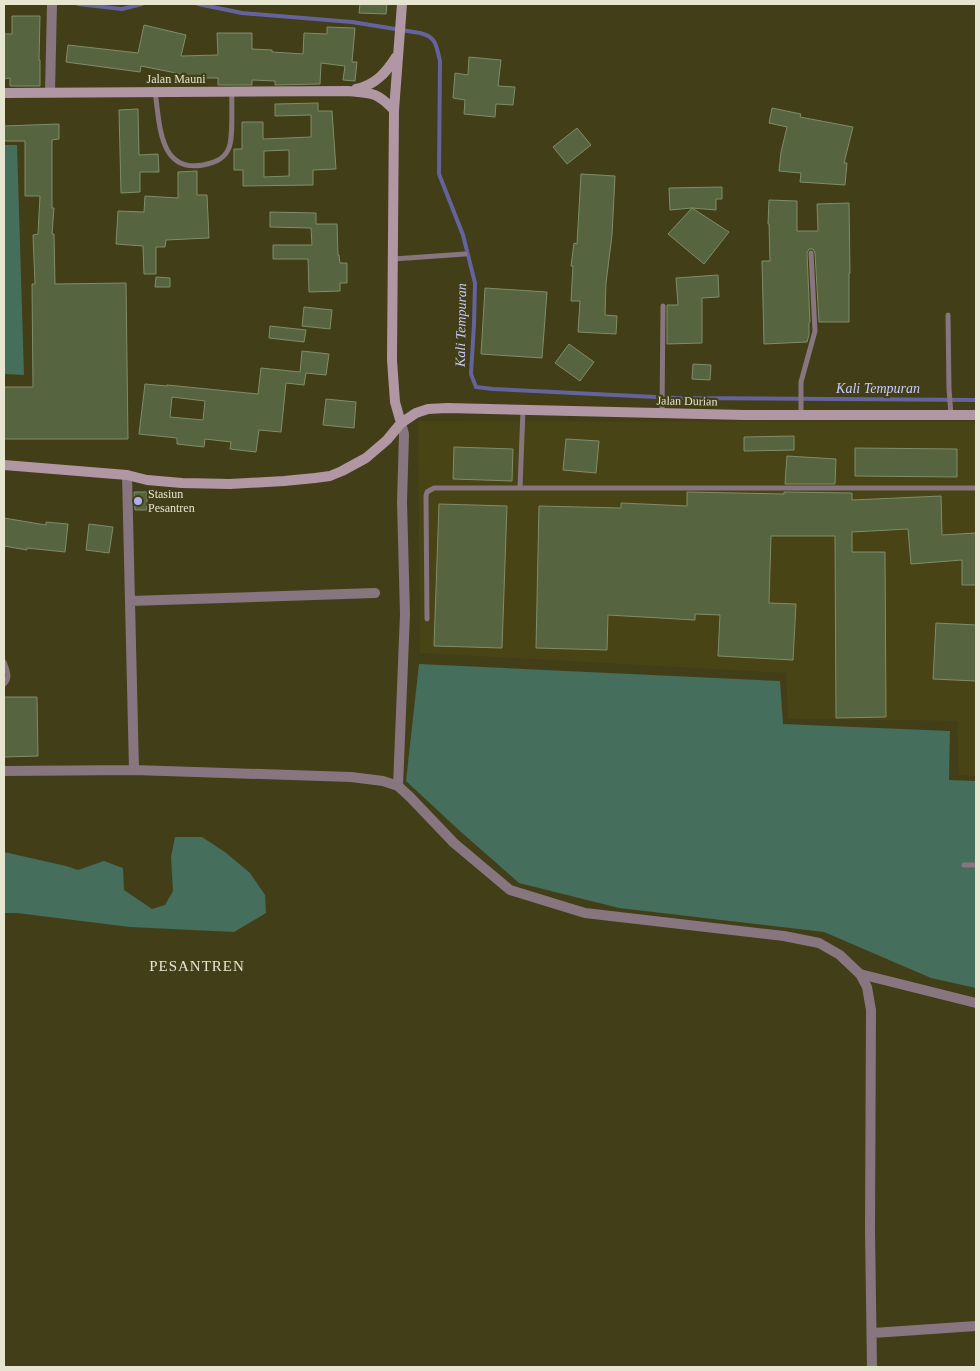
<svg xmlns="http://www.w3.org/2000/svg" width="980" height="1371" font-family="'Times New Roman',serif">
<rect width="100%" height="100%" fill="#413e18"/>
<path fill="#484415" d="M418,421l558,1v354l-17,-1 -2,-54 -169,-2 -2,-46 -366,-20z"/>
<path fill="#456e5c" d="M4,145h13l7,230 -20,-1z
M419,664l361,17 3,43 167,7 -1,49 27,1v207l-45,-10 -107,-46 -205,-24 -100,-25 -58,-51 -55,-51z
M175,837h27l23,15 25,21 15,22 1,18 -32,19 -104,-5 -113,-14h-13v-61l62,14 12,4 26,-9 19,7 1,22 28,19 13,-4 8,-14 -2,-34z"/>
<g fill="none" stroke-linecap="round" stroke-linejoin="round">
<path stroke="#65639d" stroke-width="4" d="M78,4l44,5 20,-5
M198,4l44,9 110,9 68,11c17,4 16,13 20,28l-1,113 24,61 12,48 -1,41 -3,50 5,13 17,2 183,9 300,2"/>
</g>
<path fill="#576440" stroke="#808d68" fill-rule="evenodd" d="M360,4h27l-1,10 -27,-1z
M12,16h28l-1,44h1v26h-30v-8l-6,1v-45h8z
M144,25l42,10 -5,21 37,-1 -1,-22h35v16l20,1v2l31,2 1,-21 23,1v-7l28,1 -3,34h5l-2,19 -12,-1 2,-14 -24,-3 -1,21 -45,1v-4l-23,-1v5h-34v-7h-32v-3l-45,-9 -1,6 -74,-10 2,-17 70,8z
M469,57l32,3 -3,26 17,1 -2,18 -17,-1 -1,13 -31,-3 1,-14 -12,-2 2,-25 13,2z
M318,103v8h14l4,58 -23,1v15l-70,1v-16h-9v-21h8v-27h21v17l48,-2v-22l-36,1v-12zM289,150v26l-25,1v-26z
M772,108l29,6 -1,3 53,10 -9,36h3l-2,22 -45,-3 1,-9 -22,-2 2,-19 6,-25 -18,-4z
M138,109l1,46 19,-1 1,18h-19v20l-19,1 -2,-83z
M59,124v15l-7,1v68h2l-2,26h2l1,50 71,-1 2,156h-124v-52h29l-1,-103h3l-2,-49 5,-1 2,-38h-15v-55h-21v-15z
M577,128l14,17 -24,19 -14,-17z
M197,171v24h10l2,43 -43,2 -1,7h-9v27h-12l-1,-28 -27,-2 2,-33 26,1 1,-16 33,2v-26z
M581,174l34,2 -3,59 -6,48 -1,32 12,1 -1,18 -38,-2 2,-31h-9l2,-35h-2l3,-23 3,1z
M722,187v12h-6v11l-24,-2 -22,2 -1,-22z
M769,200l28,1v30h21l-1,-27 32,-1 1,70h-1v49h-30l-4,-69 -2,-4h-4l-2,4 3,69 -1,1v12l-2,7 -43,2 -2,-83h8l-1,-37h-1z
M692,208l37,24 -25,32 -36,-30z
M270,212l46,1v11h21l1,31h1l1,8h7v20h-7v8l-31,1 -1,-33h-35v-14h39l-1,-17 -41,-1z
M718,275l1,22 -17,1v45l-35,1v-39h11l-2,-27z
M156,277l14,1v9h-15z
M485,288l62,4 -5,66 -61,-4z
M304,307l28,3 -2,19 -28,-3z
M270,326l36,4 -2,12 -35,-4z
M569,344l25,18 -14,19 -25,-18z
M302,351l27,3 -3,21 -20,-2 -2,12 -18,-2 -5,49 -22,-2 -3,22 -26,-3 1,-7 -26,-3 -1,8 -27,-3v-6l-38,-4 6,-50 22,2v-1l91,9 3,-26 39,4zM172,397l33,4 -2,19 -33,-3z
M693,364l18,1 -1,15 -18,-1z
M326,399l30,3 -2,26 -31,-3z
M794,436v14l-50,1v-14z
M566,439l33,2 -3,32 -33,-3z
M454,447l59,2 -1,32 -59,-2z
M855,448l102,1v28l-102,-1z
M787,456l49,3 -1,25h-50z
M134,492h13v18h-12z
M687,492l97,2v-2l68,1v7l89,-4 1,39 34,-2v52h-14v-25l-51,4 -3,-35 -56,3v20h33l1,165 -50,1 -1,-182h-64l-2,67 27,1 -3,56 -75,-4 2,-41 -25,-1v6l-87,-5 -1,35 -71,-2 3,-142 82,2v-5l66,3z
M439,504l68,2 -5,142 -68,-2z
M4,518l42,7v-3l22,2 -3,28 -38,-4v2l-23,-4z
M89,524l24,3 -4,26 -23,-3z
M936,623l40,2v56l-43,-2z
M4,697h33l1,59 -34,1z"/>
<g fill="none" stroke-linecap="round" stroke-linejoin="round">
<path stroke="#87767f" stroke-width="5" d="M155,92c5,30 3,81 48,73 10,-2 20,-5 25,-15 6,-10 3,-46 4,-59
M393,259l72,-5
M948,315l1,74 2,26
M523,410l-3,78h456
M662,413l1,-107
M801,415v-33l14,-51 -4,-78
M427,619l-1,-123 1,-4 7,-4h86
M4,662c3,8 7,16 0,22
M964,865h12"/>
<path stroke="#87767f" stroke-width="10" d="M50,92l2,-88
M127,475l7,295
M130,601l245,-8
M4,771l130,-1 217,7 32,4 15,5 12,11 44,46 56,47 75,23 199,23 35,7 21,12 20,19 7,13 4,23 -1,221 2,136
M398,786l7,-172 -3,-112 2,-68 -3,-11
M860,974l116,29
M873,1333l103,-7"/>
<path stroke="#b196a4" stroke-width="10" d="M356,89c19,-4 30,-16 40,-32
M4,93l344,-2c24,2 29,1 46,19
M401,423l-6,-21 -3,-42 2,-250 8,-106
M4,465l123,10 20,5 35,3 48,1 54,-3 31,-3 15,-2 12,-5 24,-13 21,-18 14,-17 15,-10 12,-4 19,-1 297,7h232"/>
</g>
<circle fill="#afaefa" stroke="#413e18" stroke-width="2" cx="138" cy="501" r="5"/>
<g text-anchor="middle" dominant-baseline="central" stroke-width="4.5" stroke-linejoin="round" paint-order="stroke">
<g font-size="12" fill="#e6e5d0" stroke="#413e18">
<text x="176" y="79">Jalan Mauni</text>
<text transform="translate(687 401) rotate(1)">Jalan Durian</text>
</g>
<g font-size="12" fill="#e6e5d0" stroke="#413e18" text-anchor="start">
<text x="148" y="494">Stasiun<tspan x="148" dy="14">Pesantren</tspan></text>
</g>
<g font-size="14" font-style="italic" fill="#cacbfe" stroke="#413e18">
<text transform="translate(461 325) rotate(-89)">Kali Tempuran</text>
<text x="878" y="388">Kali Tempuran</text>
</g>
<g font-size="15" letter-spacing="1" fill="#e6e5d0" stroke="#413e18">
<text x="197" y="966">PESANTREN</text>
</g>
</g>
<rect width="980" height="1371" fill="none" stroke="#e6e5d0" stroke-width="10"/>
</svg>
